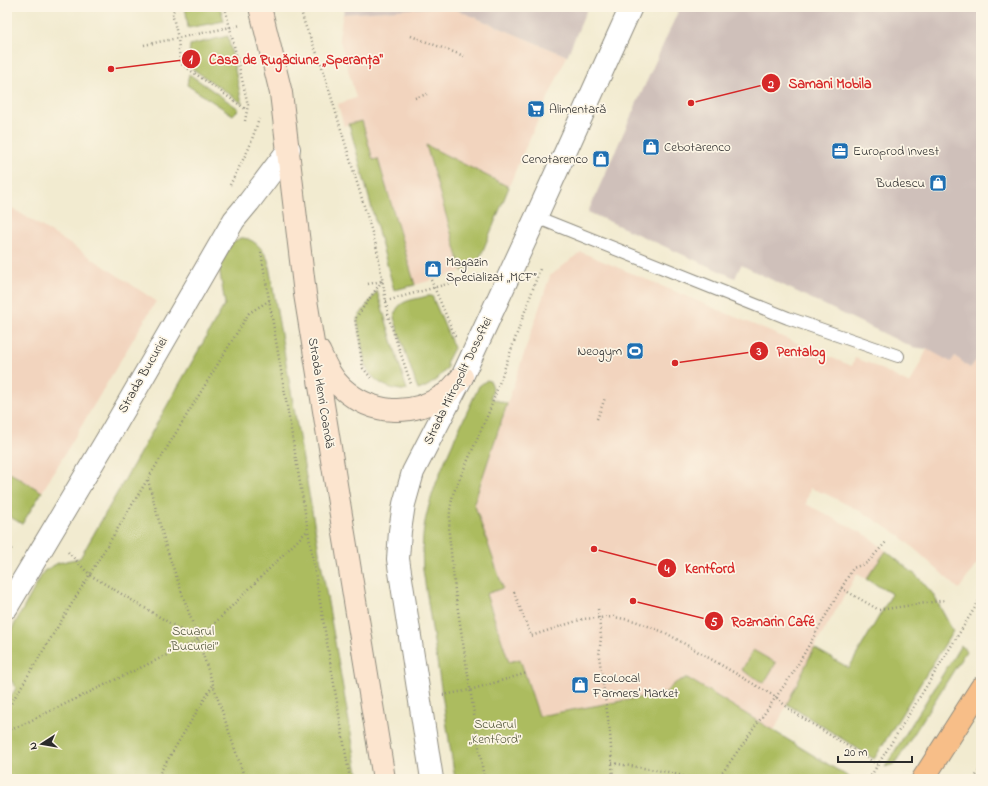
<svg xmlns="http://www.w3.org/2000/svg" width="988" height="786" font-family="'Indie Flower',sans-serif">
<rect width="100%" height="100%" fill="#fcf5e5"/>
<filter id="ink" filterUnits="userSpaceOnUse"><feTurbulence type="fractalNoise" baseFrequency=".025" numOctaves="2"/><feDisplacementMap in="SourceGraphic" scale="8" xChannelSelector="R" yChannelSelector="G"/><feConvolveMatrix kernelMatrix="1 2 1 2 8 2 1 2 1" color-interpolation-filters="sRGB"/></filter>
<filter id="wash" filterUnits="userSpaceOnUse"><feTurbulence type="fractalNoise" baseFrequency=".012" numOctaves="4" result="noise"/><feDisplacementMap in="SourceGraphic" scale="16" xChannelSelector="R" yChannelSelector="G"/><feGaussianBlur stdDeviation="0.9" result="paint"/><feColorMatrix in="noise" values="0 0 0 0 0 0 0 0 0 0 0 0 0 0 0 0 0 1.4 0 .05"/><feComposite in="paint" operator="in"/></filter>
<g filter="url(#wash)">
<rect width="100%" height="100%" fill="#f2ebd0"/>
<path fill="#f2d4be" d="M439,7h11l117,49 -48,106 -42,103 -15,6 -47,14 -37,-126 -5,1 -11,-39 -18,5 -6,-22 18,-6 -17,-61 4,-23z
M7,205l71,44 78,52 -114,191 -35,-21z
M581,252l256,108 15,6 3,-8 16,6 39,20 17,-35 24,12 4,-5 15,12 11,-14v204l-22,31 -60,-54 -37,-23 -36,-18 -16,-6 -4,16 62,32 18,15 -20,28 -9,-5 -43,74 -40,83 -85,-52 -5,-1 -6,3 -13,12 -126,23 -19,-57 -11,4 -23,-69 17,-6 -29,-85 76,-227z"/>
<path fill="#cfc0ba" d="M345,7h94l-96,7z
M450,7h138l-21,49z
M680,7h301v347l-11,14 -15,-12 -4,6 -24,-13 -15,-2 -171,-82 -6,13 -147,-66z"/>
<path fill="#acbc5f" stroke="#6c7445" d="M184,7h36l4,14 -36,7 -2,-16z
M228,36l14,67 -55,-38 2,-8 1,-12z
M189,74l50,35 -6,6 -46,-30z
M362,121l11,39 5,-1 37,126 -21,5 -45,-166z
M426,145l83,42 -32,78 -15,6z
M240,238c13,-1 23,11 28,22l91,519h-352v-77l9,-14 -9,-14v-36l37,-67 14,-8 22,-5 145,-254 -6,-37 12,-23z
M377,291l30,99c-18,1 -35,-9 -42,-25l-8,-46z
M427,296h5l22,52 -8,15 2,4c-9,11 -17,19 -30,23l-24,-72c3,-19 17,-17 33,-22z
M487,380l4,2 2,6 -2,10 16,6 -33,99 29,85 -17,6 23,68 11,-3 19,57 126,-23c7,-7 13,-15 24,-14l163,100h-397l-32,-209c-1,-15 -1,-29 1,-43 8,-46 36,-99 55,-141z
M7,471l35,21 -20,32 -15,-9z
M886,551l32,26 15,17 20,37 -79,128 -87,-55 27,-56 35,20 43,-74 -26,-15z
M961,645l5,6 -66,105 -6,8 -9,3z
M753,650l23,13 -12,20 -22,-13z"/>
</g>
<g filter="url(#ink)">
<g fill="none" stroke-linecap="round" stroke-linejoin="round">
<defs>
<path id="service" d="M536,217l252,101 110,38"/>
<path id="minor" d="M7,607l105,-176 122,-211 15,-18 40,-53
M432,779l-34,-220 2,-28 4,-27 9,-32 49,-95 74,-160 95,-210"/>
<path id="secondary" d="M260,7l21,86 24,201 79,485
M319,351c6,13 12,27 23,37 30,27 69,29 102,7 7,-4 12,-12 18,-18"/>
<path id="primary" d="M923,779l58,-91"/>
</defs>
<use href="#service" stroke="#8e8b7e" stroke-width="14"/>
<use href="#minor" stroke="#8e8b7e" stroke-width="24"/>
<use href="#secondary" stroke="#8e8b7e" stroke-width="24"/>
<use href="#primary" stroke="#8e8b7e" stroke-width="24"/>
<path stroke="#8e8b7e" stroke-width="2.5" stroke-dasharray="1 3" stroke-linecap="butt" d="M176,7l-4,6 6,25 2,25 67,47
M225,7l23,98 -3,16
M300,7l5,18 16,38 56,186 12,70 22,65
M411,36l53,20
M144,45l97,-20
M415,98l12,-4
M230,185l19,-37 10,-29
M261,252l89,527
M431,280l24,56
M368,284l14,-3
M386,301l97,-27
M371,378l-8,-10 -8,-49 27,-38
M597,419l8,-21
M148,480l18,67 32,92
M68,552l22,23 108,65 47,139
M7,556l6,-10
M841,588l38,22 67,-10
M514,592l17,44 52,-17 31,-2 21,4 31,12 110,64 14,13 88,55
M598,609l3,28 -2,19 11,76 3,47
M443,695l27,-5 57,-17
M7,710l242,-397 21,-13
M7,732l191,-92 110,-110
M612,763l56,9 25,7
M156,779l57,-94
M484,779l-29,-188 -6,-58 1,-23 3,-16 36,-82 51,-143
M597,779c12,-5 22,-2 35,0
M718,779l75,-106 60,-105 14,-5 20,-22
M869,779l112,-181
M974,779l7,-11"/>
<use href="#service" stroke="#fff" stroke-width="12"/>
<use href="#minor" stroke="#fff" stroke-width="22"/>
<use href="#secondary" stroke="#fce5cf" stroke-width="22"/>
<use href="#primary" stroke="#f7be88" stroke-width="22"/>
</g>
</g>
<defs>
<symbol id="supermarket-square" viewBox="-11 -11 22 22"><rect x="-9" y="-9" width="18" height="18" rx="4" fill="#1f6fb2" stroke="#fcf5e5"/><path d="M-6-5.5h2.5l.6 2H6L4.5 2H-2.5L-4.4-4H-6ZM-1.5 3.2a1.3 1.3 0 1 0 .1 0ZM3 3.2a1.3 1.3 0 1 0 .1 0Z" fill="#fff"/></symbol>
<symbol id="shop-square" viewBox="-11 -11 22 22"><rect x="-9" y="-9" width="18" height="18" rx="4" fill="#1f6fb2" stroke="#fcf5e5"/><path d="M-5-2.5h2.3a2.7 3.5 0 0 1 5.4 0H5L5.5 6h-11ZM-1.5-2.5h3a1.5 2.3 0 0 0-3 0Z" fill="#fff"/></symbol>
<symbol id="office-square" viewBox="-11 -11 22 22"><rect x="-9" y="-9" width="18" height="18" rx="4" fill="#1f6fb2" stroke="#fcf5e5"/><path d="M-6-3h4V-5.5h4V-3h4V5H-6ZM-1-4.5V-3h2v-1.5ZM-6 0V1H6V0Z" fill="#fff"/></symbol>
<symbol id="stadium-square" viewBox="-11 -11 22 22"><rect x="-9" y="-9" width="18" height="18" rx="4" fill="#1f6fb2" stroke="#fcf5e5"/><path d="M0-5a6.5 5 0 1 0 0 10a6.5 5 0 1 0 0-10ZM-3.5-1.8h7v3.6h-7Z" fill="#fff"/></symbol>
</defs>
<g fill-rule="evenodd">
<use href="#supermarket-square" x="526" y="99" width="20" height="20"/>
<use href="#shop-square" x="641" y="137" width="20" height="20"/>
<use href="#office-square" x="830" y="141" width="20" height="20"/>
<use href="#shop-square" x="591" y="149" width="20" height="20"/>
<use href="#shop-square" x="928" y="173" width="20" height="20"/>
<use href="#shop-square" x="423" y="259" width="20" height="20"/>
<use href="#stadium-square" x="625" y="341" width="20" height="20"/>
<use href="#shop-square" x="570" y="675" width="20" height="20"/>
</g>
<g text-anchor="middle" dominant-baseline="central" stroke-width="3.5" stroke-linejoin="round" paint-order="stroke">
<g font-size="13" fill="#2b2b2b" stroke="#fcf5e5" text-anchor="start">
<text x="549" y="109">Alimentară</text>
<text x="664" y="147">Cebotarenco</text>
<text x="853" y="151">Europrod Invest</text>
<text x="588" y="159" text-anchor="end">Cenotarenco</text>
<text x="925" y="183" text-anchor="end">Budescu</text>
<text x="446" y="262">Magazin<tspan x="446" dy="15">Specializat „MCF”</tspan></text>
<text x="622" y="351" text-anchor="end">Neogym</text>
<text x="593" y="678">EcoLocal<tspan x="593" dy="15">Farmers' Market</tspan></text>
</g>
<g font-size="13" fill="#2b2b2b" stroke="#fcf5e5">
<text transform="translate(143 375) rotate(-60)">Strada Bucuriei</text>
<text transform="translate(458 381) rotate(-64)">Strada Mitropolit Dosoftei</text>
<text transform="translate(321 393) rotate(81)">Strada Henri Coandă</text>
</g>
<g font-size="13" fill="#52563b" stroke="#fcf5e5">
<text x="193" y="631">Scuarul<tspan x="193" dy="15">„Bucuriei”</tspan></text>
<text x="495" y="724">Scuarul<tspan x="495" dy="15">„Kentford”</tspan></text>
</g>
</g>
<path fill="none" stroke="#d62828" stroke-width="1.5" d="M111 69L191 59M691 103L771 83M675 363L759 351M594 549L667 568M633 601L714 621"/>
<g fill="#d62828" stroke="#fcf5e5" stroke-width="1.5">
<circle cx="111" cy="69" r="4"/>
<circle cx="691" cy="103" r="4"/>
<circle cx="675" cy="363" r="4"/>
<circle cx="594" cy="549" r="4"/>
<circle cx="633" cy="601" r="4"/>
<circle cx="191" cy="59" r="10"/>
<circle cx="771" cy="83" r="10"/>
<circle cx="759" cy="351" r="10"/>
<circle cx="667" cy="568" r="10"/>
<circle cx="714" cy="621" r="10"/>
</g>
<g font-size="12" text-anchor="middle" font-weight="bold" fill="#fff">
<text x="191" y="63">1</text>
<text x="771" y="88">2</text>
<text x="759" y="355">3</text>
<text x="667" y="573">4</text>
<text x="714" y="626">5</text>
</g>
<g font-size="14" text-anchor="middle" font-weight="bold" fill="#d62828" stroke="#fcf5e5" stroke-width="3.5" stroke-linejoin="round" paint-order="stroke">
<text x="296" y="64">Casa de Rugăciune „Speranța“</text>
<text x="830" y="88">Samani Mobila</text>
<text x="801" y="356">Pentalog</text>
<text x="710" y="573">Kentford</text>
<text x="773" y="626">Rozmarin Café</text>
</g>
<rect width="988" height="786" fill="none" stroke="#fcf5e5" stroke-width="24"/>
<g transform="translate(42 744) rotate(258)" stroke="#fcf5e5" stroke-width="3" paint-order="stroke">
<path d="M0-3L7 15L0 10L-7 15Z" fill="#2b2b2b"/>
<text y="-6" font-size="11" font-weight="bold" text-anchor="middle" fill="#2b2b2b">N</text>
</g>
<path d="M838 756v6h74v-6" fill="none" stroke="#2b2b2b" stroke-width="2"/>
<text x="844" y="756" font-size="12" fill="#2b2b2b" stroke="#fcf5e5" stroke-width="3" paint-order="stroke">20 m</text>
</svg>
